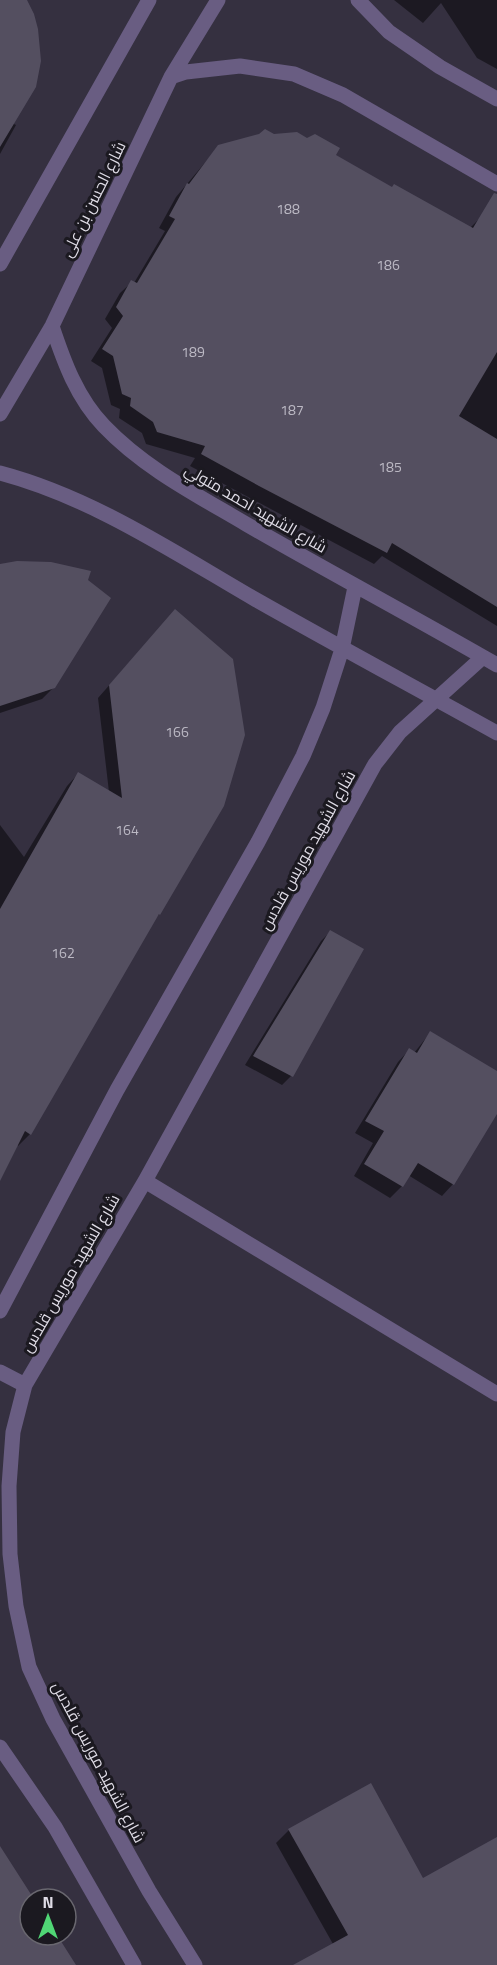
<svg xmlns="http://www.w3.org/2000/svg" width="497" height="1965" font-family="'Titillium Web',Cairo,sans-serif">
<rect width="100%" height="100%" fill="#353040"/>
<path fill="#0007" d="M0,0h25l-13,123 4,2 -16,29z
M394,0h103v69l-20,-11 -36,-55 -18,20z
M274,136l60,20 57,33 79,39 12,-12 15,9v401l-115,-70 -8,8 -184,-98 5,-8 -49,-14 -4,-11 -23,-15 1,-9 -9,-4 -9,-37 -11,-7 21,-33 -7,-9 15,-26 12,-11 2,1 31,-52 -6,-3 17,-31 43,-51z
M0,565l54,122 -12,12 -42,14z
M164,623l-5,291 -4,5 -125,215 -12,12 -1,-2 -17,34v-353l24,32 43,-71 11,-12 31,18 -11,-94z
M330,932l-39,144 -9,9 -37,-20 76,-124z
M430,1033l67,51v27l-44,73 -11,12 -34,-21 -6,11 -12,12 -36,-22 19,-33 -18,-10 43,-71 11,-12 5,3z
M289,1830l133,50 75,-42v127h-192l28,-21 -57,-101z"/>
<path fill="#544f60" d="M0,0h27l7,14 4,15 3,32 -5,26 -36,60z
M265,129l9,5 23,-2 10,6 8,-4 25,14 -4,7 56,32 2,-3 79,44 21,-35 3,1v158l-38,64 38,23v168l-105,-64 -5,10 -128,-67 -58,-32 4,-8 -48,-14 -4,-10 -23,-16 1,-8 -9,-4 -9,-38 -11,-7 21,-33 -7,-9 15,-27 6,3 38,-64 -6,-3 18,-33 2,1 29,-39 41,-11z
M17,561l34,1 40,9 -3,9 23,18 -56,90 -55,18v-142z
M175,609l58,50 12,76 -21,71 -64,109 -1,-1 -128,221 -6,-4 -25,50v-272l78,-137 44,26 -13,-113z
M330,930l34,19 -71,128 -40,-21z
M430,1031l67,40v43l-43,71 -36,-22 -15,24 -39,-23 20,-33 -19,-10 44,-73 8,5z
M371,1783l52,95 74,-41v128h-204l55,-30 -60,-106z
M0,1846l34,53h-4v36h27l19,30h-76z"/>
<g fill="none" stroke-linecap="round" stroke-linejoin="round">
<path stroke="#695d82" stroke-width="15" d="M358,0l31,32 51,35 57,32
M171,77l15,-5 54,-6 54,8 49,21 154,89
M0,264l149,-264
M52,326c12,36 25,72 52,100 40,42 93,69 142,98 83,48 168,93 251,141
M0,414l52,-88 119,-249 47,-77
M0,473c91,24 172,78 253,125 81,46 163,90 244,135
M145,1181l352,213
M0,1311l117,-221 141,-248 45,-86 20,-48 19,-59 13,-62
M0,1372l25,13
M0,1747l55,80 79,138
M195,1965l-46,-74 -96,-172 -24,-52 -13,-61 -6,-52 -1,-68 4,-54 12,-47 120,-204 230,-417 25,-32 83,-75"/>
</g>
<g text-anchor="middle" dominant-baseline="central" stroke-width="6" stroke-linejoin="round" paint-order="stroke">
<g font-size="14" fill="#bcb9c4">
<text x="288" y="208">188</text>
<text x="388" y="264">186</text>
<text x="193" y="351">189</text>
<text x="292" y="409">187</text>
<text x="390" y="466">185</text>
<text x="177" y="731">166</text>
<text x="127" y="829">164</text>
<text x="63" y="952">162</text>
</g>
<g font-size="16" fill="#dfdce6" stroke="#1b1920">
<text transform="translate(93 199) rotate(-64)">شارع الحسن بن على</text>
<text transform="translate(256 508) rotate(30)">شارع الشهيد احمد متولي</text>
<text transform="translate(307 850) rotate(-61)">شارع الشهيد موريس قلدس</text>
<text transform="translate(70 1273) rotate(-60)">شارع الشهيد موريس قلدس</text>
<text transform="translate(99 1762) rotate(62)">شارع الشهيد موريس قلدس</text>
</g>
</g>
<g transform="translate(48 1917)"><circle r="28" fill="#1b1920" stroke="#69676f" stroke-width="1.5"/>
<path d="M0-4.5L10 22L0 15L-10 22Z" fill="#50d675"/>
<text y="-9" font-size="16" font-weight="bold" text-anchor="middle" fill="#dfdce6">N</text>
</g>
</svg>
